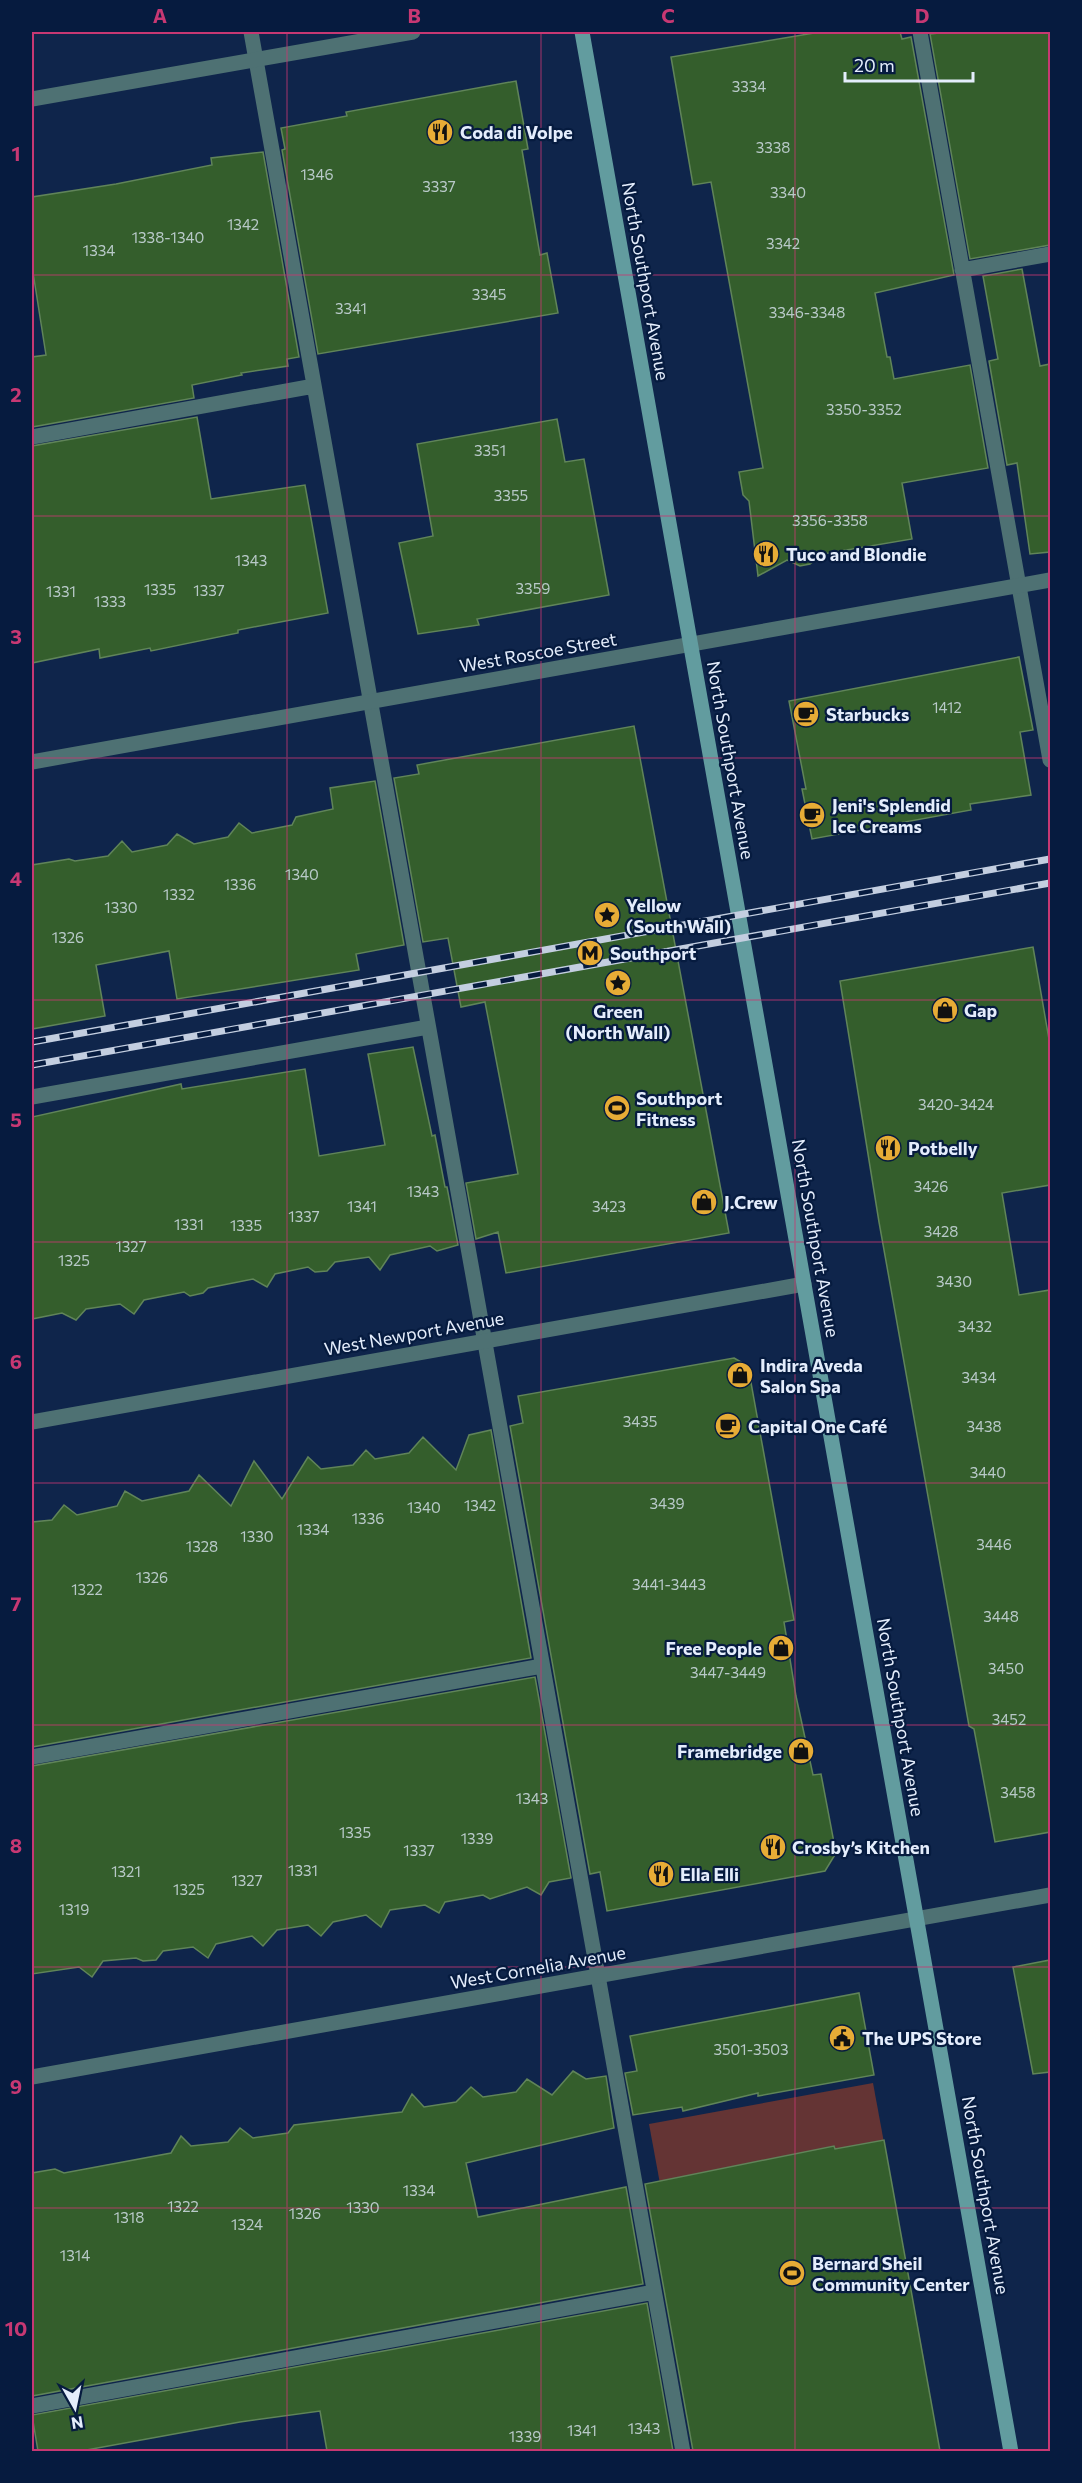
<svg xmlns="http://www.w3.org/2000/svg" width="1082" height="2483" font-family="Commissioner,sans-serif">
<rect width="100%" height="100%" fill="#0f254b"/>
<path fill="#643434" d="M873,2083l52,282 -224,41 -52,-282z"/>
<path fill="#345e2c" stroke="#608459" stroke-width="1.5" d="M820,32h80l2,7 9,-2 43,238 -79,18 12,64h3l4,22 76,-14 18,103 -86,15 10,56 -89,15 -13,10 -10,2 -13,-6 -29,16 -9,-75 -6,-6 -4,-23 24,-4 -52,-286 -18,3 -22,-128z
M948,32h102v213l-80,14 -40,-225z
M516,81l12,68 -6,1 18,105 7,-2 11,60 -240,41 -36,-204 3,-1 -4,-21 66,-12 -1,-4z
M263,152l36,205 -12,2 1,7 -47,7 1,2 -50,10 2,13 -162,29v-70l14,-2 -14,-89v-69l84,-13 96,-19 -1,-7z
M1022,269l18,97 10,-2v188l-20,2 -13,-91 -10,2 -18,-104 9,-2 -15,-83z
M197,417l14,82 94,-14 23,128 -90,17v3l-87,18 -1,-3 -50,10 -1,-9 -67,14v-217z
M557,419l8,43 19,-3 25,136 -132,24 2,6 -61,9 -19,-91 34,-7 -16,-92z
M1019,657l14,73 -13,2 11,63 -61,9 1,6 -159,29 -10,-50h4l-17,-88z
M634,726l95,507 -223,40 -8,-41 -22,7 -10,-56 52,-9 -33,-172 -24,5 -13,-69 -25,4 -29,-164 25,-4 -2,-9z
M375,781l29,164 -48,9 3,16 -182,29 -8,-48 -73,14 9,51 -73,13v-164l37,-6 6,2 33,-5 14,-15 10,11 35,-7 10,-11 17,10 34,-7 11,-14 13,10 40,-8 4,-8 37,-8 -3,-21z
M1033,947l17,98v140l-48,8 17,102 31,-5v542l-55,10 -21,-113 -5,-3 -90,-504 -39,-241z
M413,1047l19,89 3,-1 10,52h2l11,58 -21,6 -7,-5 -40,9 -10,15 -11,-13 -34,5 -8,9 -12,1 -7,-5 -33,7 -8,13 -14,-8 -45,9 -5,5 -13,3 -6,-4 -40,8 -10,14 -14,-10 -34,5 -10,11 -14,-7 -30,6v-202l149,-33 1,5 123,-20 14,87 66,-11 -17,-91z
M734,1358l14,8 46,254 -10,2 12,74 17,79 8,-1 15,79 -11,18 -218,40 -7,-39 -10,2 -80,-448 13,-3 -5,-27z
M491,1430l40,228 -499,89v-225l20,-2 12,-15 13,10 40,-9 8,-15 17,10 47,-10 10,-16 32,31 23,-45 28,38 26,-42 13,12 32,-4 13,-15 9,9 34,-6 14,-16 33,33 13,-35z
M535,1677l36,201 -22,4 -8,13 -14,-8 -37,12 -7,-4 -38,7 -6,11 -14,-8 -35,5 -9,17 -15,-12 -33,7 -12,14 -13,-11 -31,5 -14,16 -11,-10 -36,8 -8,14 -15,-11 -30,4 -7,9 -13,1 -7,-3 -33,3 -11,16 -13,-10 -47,7v-208z
M1050,1960v112l-17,2 -20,-107z
M859,1993l15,82 -116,21v-3l-75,18 -1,-4 -49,8 -8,-42 12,-2 -7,-35z
M573,2071l13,8 20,-3 8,52 -148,35 12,54 148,-30 17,97 -611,112v-223l23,-4 9,4 107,-20 10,-17 10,10 37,-4 12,-14 13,10 35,-5 6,-8 108,-13 10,-18 12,13 32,-5 15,-15 12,10 33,-5 11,-13 25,16z
M884,2140l56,311h-247l-48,-267 189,-38 1,3z
M647,2303l26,148h-346l-7,-40 -80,11 -159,29h-43l-6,-36z"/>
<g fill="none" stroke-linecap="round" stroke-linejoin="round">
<path stroke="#4e7173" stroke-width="15" d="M251,32l432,2420
M920,32l130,728
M962,270l88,-16
M32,437l282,-51
M32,1097l396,-70
M32,1757l510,-91
M32,2406l622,-114"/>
<path stroke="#4e7173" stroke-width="15" d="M32,99l381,-67
M32,762l1018,-182
M32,1422l772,-138
M32,2077l1018,-182"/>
<path stroke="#629c9f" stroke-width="15" d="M582,32l429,2420"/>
<defs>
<path id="rail" d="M32,1042l1018,-183
M32,1065l1018,-182"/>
</defs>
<use href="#rail" stroke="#c3cee0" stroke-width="7"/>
<use href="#rail" stroke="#061b3f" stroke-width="4.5" stroke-dasharray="14" stroke-linecap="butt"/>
</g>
<path fill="none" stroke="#c73873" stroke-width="1.5" stroke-opacity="0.55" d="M287,32v2420M541,32v2420M795,32v2420M32,275h1018M32,516h1018M32,758h1018M32,1000h1018M32,1242h1018M32,1483h1018M32,1725h1018M32,1967h1018M32,2208h1018"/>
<defs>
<symbol id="restaurant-disc" viewBox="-11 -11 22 22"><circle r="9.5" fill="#e7ac36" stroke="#061b3f"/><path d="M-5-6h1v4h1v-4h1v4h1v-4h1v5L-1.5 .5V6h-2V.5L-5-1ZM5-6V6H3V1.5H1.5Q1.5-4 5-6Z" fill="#111"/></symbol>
<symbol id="cafe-disc" viewBox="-11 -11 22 22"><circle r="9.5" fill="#e7ac36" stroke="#061b3f"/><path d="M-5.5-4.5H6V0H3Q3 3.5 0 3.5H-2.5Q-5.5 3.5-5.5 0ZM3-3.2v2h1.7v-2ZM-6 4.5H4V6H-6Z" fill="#111"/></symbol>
<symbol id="sight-disc" viewBox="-11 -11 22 22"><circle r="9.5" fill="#e7ac36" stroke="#061b3f"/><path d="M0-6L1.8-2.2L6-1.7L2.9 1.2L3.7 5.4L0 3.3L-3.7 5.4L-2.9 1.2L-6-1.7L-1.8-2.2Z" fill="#111"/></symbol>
<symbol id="metro-disc" viewBox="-11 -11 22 22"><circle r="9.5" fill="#e7ac36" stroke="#061b3f"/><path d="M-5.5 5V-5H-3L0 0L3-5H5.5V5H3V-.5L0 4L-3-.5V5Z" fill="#111"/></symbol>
<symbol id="shop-disc" viewBox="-11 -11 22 22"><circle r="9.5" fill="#e7ac36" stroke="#061b3f"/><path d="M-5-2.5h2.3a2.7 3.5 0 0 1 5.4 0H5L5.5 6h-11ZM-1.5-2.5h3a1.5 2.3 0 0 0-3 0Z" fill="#111"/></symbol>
<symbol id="stadium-disc" viewBox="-11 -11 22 22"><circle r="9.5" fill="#e7ac36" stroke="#061b3f"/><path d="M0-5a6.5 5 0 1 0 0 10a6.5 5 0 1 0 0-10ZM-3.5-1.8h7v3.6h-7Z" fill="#111"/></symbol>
<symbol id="civic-disc" viewBox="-11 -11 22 22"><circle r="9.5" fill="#e7ac36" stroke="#061b3f"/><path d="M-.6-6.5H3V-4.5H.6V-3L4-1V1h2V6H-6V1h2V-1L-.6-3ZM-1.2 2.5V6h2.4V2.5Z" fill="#111"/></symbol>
</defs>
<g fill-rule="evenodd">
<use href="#restaurant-disc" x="425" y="117" width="30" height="30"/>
<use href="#restaurant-disc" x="751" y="539" width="30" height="30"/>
<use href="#cafe-disc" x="791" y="699" width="30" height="30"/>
<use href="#cafe-disc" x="797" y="800" width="30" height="30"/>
<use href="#sight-disc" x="592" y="900" width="30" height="30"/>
<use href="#metro-disc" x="575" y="938" width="30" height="30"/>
<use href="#sight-disc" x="603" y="968" width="30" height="30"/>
<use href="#shop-disc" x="930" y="995" width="30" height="30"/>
<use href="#stadium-disc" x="602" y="1093" width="30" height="30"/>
<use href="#restaurant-disc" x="873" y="1133" width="30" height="30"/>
<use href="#shop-disc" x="689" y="1187" width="30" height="30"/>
<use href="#shop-disc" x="725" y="1360" width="30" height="30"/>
<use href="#cafe-disc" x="713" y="1411" width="30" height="30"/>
<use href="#shop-disc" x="766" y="1633" width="30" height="30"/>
<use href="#shop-disc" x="786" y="1736" width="30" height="30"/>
<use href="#restaurant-disc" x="758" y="1832" width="30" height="30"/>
<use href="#restaurant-disc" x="646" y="1859" width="30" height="30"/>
<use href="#civic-disc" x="827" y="2023" width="30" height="30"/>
<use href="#stadium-disc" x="777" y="2258" width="30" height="30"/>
</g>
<g text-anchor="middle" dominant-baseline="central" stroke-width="4.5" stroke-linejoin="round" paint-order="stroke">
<g font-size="15" fill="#b8c9c8">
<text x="749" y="86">3334</text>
<text x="773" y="147">3338</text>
<text x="317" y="174">1346</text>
<text x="439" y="186">3337</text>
<text x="788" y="192">3340</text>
<text x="243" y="224">1342</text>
<text x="168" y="237">1338-1340</text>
<text x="783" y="243">3342</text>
<text x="99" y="250">1334</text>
<text x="489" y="294">3345</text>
<text x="351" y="308">3341</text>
<text x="807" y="312">3346-3348</text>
<text x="864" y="409">3350-3352</text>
<text x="490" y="450">3351</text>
<text x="511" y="495">3355</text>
<text x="830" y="520">3356-3358</text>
<text x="251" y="560">1343</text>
<text x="533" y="588">3359</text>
<text x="160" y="589">1335</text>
<text x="209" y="590">1337</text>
<text x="61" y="591">1331</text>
<text x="110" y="601">1333</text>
<text x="947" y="707">1412</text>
<text x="302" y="874">1340</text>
<text x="240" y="884">1336</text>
<text x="179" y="894">1332</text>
<text x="121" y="907">1330</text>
<text x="68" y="937">1326</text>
<text x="956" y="1104">3420-3424</text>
<text x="931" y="1186">3426</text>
<text x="423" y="1191">1343</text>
<text x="362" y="1206">1341</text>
<text x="609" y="1206">3423</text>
<text x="304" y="1216">1337</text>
<text x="189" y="1224">1331</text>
<text x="246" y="1225">1335</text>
<text x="941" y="1231">3428</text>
<text x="131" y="1246">1327</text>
<text x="74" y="1260">1325</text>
<text x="954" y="1281">3430</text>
<text x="975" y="1326">3432</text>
<text x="979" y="1377">3434</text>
<text x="640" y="1421">3435</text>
<text x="984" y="1426">3438</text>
<text x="988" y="1472">3440</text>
<text x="667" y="1503">3439</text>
<text x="480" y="1505">1342</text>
<text x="424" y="1507">1340</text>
<text x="368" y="1518">1336</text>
<text x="313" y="1529">1334</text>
<text x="257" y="1536">1330</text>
<text x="994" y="1544">3446</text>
<text x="202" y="1546">1328</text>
<text x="152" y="1577">1326</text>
<text x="669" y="1584">3441-3443</text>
<text x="87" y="1589">1322</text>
<text x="1001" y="1616">3448</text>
<text x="1006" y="1668">3450</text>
<text x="728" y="1672">3447-3449</text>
<text x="1009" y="1719">3452</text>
<text x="1018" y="1792">3458</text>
<text x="532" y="1798">1343</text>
<text x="355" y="1832">1335</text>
<text x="477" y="1838">1339</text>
<text x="419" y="1850">1337</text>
<text x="303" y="1870">1331</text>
<text x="126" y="1871">1321</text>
<text x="247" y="1880">1327</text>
<text x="189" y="1889">1325</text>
<text x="74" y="1909">1319</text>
<text x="751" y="2049">3501-3503</text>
<text x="419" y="2190">1334</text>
<text x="183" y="2206">1322</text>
<text x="363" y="2207">1330</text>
<text x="305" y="2213">1326</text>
<text x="129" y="2217">1318</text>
<text x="247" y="2224">1324</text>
<text x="75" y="2255">1314</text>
<text x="644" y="2428">1343</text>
<text x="582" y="2430">1341</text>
<text x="525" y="2436">1339</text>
</g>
<g font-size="18" font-weight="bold" fill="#e4edfc" stroke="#061b3f" text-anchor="start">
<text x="460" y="132">Coda di Volpe</text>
<text x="786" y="554">Tuco and Blondie</text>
<text x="826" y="714">Starbucks</text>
<text x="832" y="805">Jeni's Splendid<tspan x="832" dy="21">Ice Creams</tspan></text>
<text x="626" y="905">Yellow<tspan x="626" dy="21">(South Wall)</tspan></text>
<text x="610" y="953">Southport</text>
<text x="964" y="1010">Gap</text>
<text x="618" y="1011" text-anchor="middle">Green<tspan x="618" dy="21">(North Wall)</tspan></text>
<text x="636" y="1098">Southport<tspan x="636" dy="21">Fitness</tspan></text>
<text x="908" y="1148">Potbelly</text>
<text x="724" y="1202">J.Crew</text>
<text x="760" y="1365">Indira Aveda<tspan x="760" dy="21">Salon Spa</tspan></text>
<text x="748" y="1426">Capital One Café</text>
<text x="762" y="1648" text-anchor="end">Free People</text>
<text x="782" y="1751" text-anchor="end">Framebridge</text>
<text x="792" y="1847">Crosby’s Kitchen</text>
<text x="680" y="1874">Ella Elli</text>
<text x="862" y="2038">The UPS Store</text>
<text x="812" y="2263">Bernard Sheil<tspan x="812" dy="21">Community Center</tspan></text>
</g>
<g font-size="18" fill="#e4edfc" stroke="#061b3f">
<text transform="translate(646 281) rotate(80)">North Southport Avenue</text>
<text transform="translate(538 652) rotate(-10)">West Roscoe Street</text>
<text transform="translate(731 760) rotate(80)">North Southport Avenue</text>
<text transform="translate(816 1238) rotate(80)">North Southport Avenue</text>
<text transform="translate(414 1333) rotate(-10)">West Newport Avenue</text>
<text transform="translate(901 1717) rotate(80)">North Southport Avenue</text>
<text transform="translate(538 1967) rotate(-10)">West Cornelia Avenue</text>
<text transform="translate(986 2195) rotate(80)">North Southport Avenue</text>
</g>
</g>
<rect width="1082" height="2483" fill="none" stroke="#061b3f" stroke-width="66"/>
<g transform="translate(75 2408) rotate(171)" stroke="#061b3f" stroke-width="4.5" paint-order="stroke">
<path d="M0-4.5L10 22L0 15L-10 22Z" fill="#e4edfc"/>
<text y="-9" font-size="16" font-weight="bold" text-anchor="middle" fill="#e4edfc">N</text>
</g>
<path d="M845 72v9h128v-9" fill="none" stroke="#e4edfc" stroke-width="3"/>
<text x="854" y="72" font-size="18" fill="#e4edfc" stroke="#061b3f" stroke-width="4.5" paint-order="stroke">20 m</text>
<rect x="33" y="33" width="1016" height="2417" fill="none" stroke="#c73873" stroke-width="2"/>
<g font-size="20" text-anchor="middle" font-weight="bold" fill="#c73873">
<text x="160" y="23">A</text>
<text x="414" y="23">B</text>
<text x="668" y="23">C</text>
<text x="922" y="23">D</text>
<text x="16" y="161">1</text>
<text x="16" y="402">2</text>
<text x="16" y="644">3</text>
<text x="16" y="886">4</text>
<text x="16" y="1127">5</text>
<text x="16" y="1369">6</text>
<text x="16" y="1611">7</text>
<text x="16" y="1853">8</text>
<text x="16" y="2094">9</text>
<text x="16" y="2336">10</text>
</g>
</svg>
